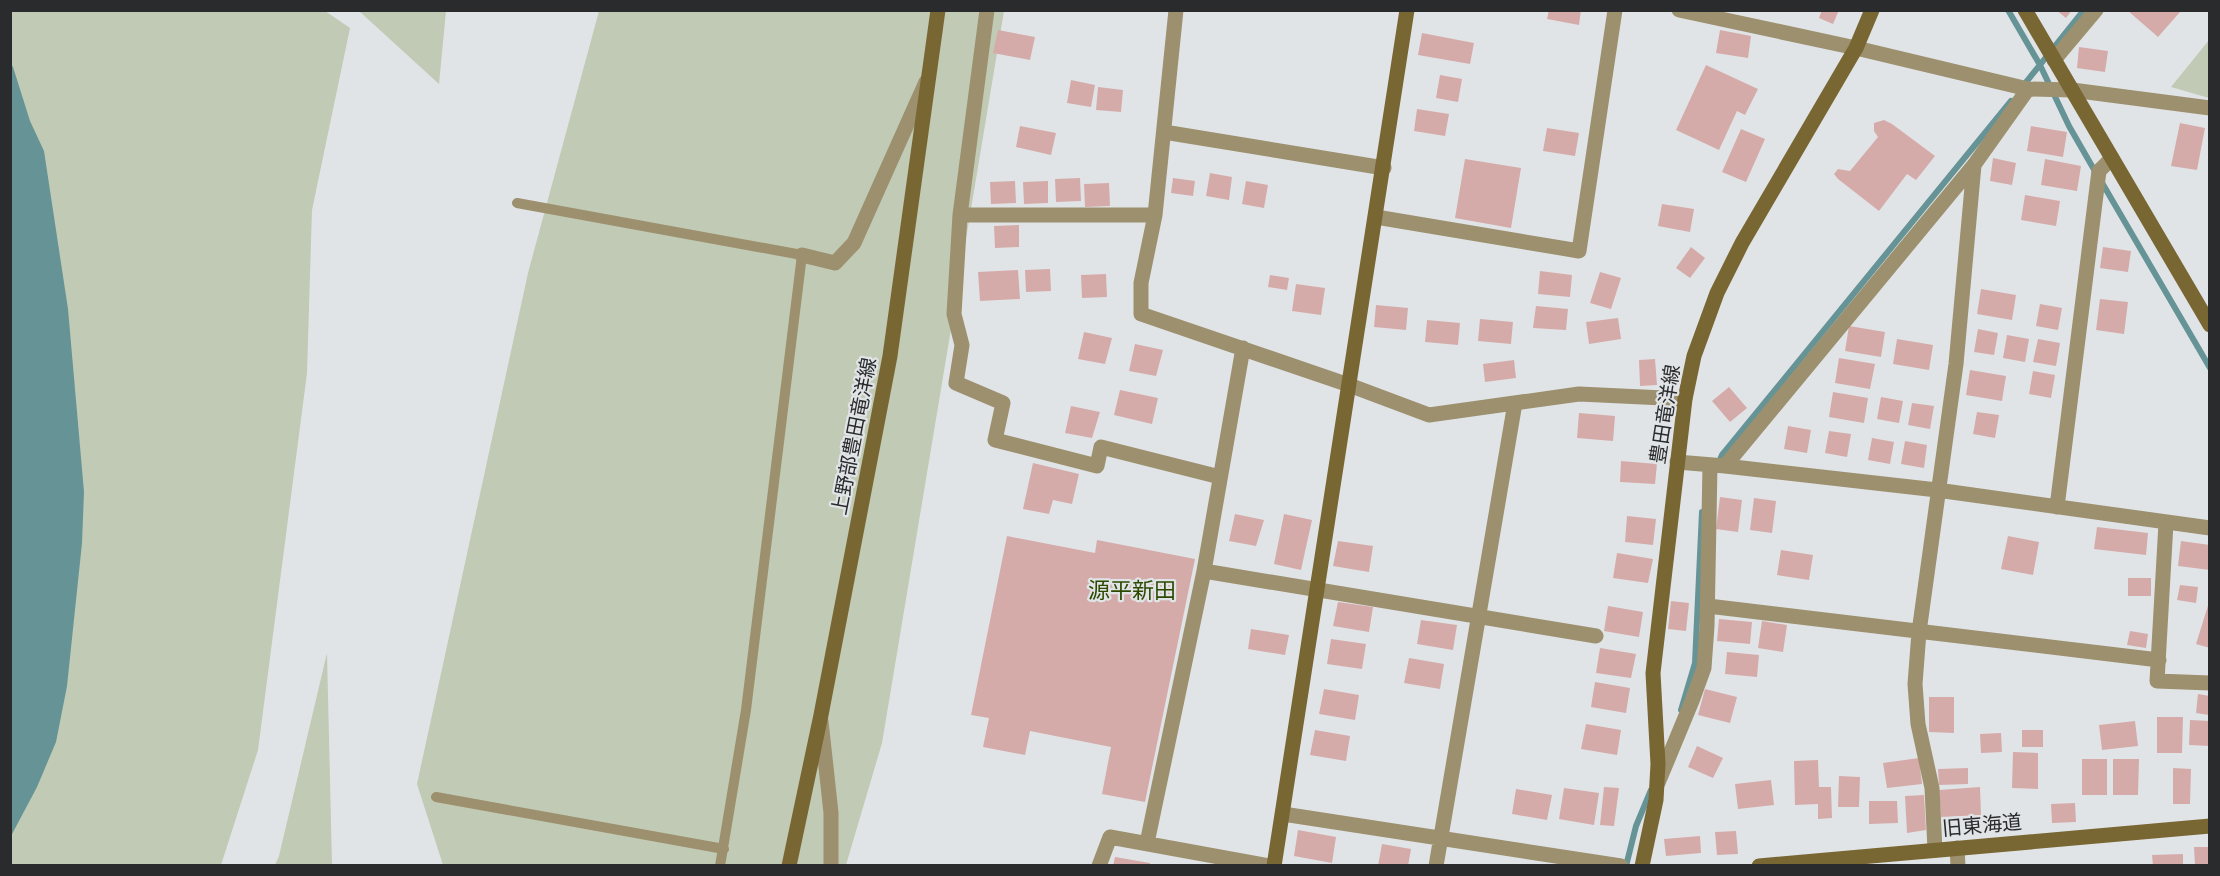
<svg xmlns="http://www.w3.org/2000/svg" width="2220" height="876" font-family="'Golos Text','Noto Sans JP',sans-serif">
<rect width="100%" height="100%" fill="#e1e4e7"/>
<path fill="#c1cab4" d="M11,11h314l25,17 -38,182 -5,163 -49,377 -37,115h-210z
M359,11h87l-7,73z
M599,11h405l-122,732 -36,122h-403l-26,-81 111,-511z
M2209,40v58l-38,-11z
M327,653l5,212h-57l4,-9z"/>
<path fill="#659396" d="M11,64l2,3 17,54 14,30 24,158 16,183 -2,51 -15,143 -11,56 -19,45 -26,49z"/>
<g fill="none" stroke-linecap="round" stroke-linejoin="round">
<path stroke="#659396" stroke-width="6" d="M2008,10l32,55 29,61 27,47
M2023,86l61,-76
M2101,181l109,187
M1718,464l4,-9 289,-354
M1681,710l14,-47 7,-151
M1626,866l10,-40 15,-36"/>
</g>
<path fill="#d5abaa" d="M1549,10h32l-2,15 -32,-6z
M1822,10h17l-6,14 -14,-6z
M2056,10h16l-6,8z
M2127,10h51l2,2 -22,25z
M998,30l37,7 -5,23 -37,-7z
M1720,30l31,6 -3,22 -32,-5z
M1422,33l52,10 -4,21 -52,-9z
M2079,47l29,4 -3,21 -28,-4z
M1706,65l52,24 -13,26 -8,-4 -18,39 -43,-20z
M1440,75l22,4 -4,23 -22,-4z
M1071,80l24,5 -4,22 -24,-4z
M1098,87l25,3 -2,22 -25,-2z
M1417,109l32,5 -4,22 -31,-5z
M1884,120l8,4 43,32 -19,24 -9,-6 -28,37 -41,-32 -4,-5 4,-5 12,2 28,-34 -4,-6v-8z
M2180,123l25,5 -8,42 -26,-4z
M1020,126l36,7 -5,22 -35,-8z
M2031,126l36,6 -4,25 -36,-6z
M1547,128l32,5 -4,23 -32,-5z
M1741,129l24,10 -19,43 -24,-10z
M1993,158l23,5 -4,22 -22,-4z
M1465,159l56,9 -10,60 -56,-10z
M2045,159l36,7 -4,25 -36,-6z
M1210,173l22,4 -3,23 -23,-4z
M1080,178l1,23 -25,1 -1,-23z
M1173,178l22,3 -2,15 -22,-3z
M1015,181l1,22 -25,1 -1,-22z
M1048,181v22l-24,1 -1,-22z
M1246,181l22,4 -4,23 -22,-4z
M1109,183l1,23 -25,1 -1,-23z
M2025,195l35,6 -4,25 -35,-6z
M1662,204l32,5 -4,23 -32,-6z
M1019,225v22l-24,1 -1,-22z
M1691,247l14,11 -15,20 -14,-10z
M2103,247l28,4 -3,21 -28,-4z
M1050,269l1,22 -25,1 -1,-22z
M1018,270l2,29 -40,2 -2,-29z
M1540,271l32,4 -2,22 -32,-3z
M1600,272l21,6 -10,31 -21,-6z
M1106,274l1,23 -25,1 -1,-23z
M1270,275l19,3 -2,12 -19,-3z
M1296,284l29,4 -4,27 -29,-4z
M1981,289l35,6 -4,25 -35,-6z
M2100,299l28,3 -4,32 -28,-4z
M2040,304l22,4 -4,22 -22,-4z
M1376,305l32,3 -2,22 -32,-3z
M1536,306l32,3 -2,21 -33,-2z
M1618,318l3,21 -32,5 -3,-22z
M1480,319l33,3 -2,22 -33,-3z
M1427,320l33,3 -2,22 -33,-3z
M1849,326l36,6 -4,25 -36,-6z
M1978,329l20,4 -4,22 -20,-3z
M1084,332l28,6 -7,26 -27,-5z
M2007,335l22,4 -4,23 -22,-4z
M1897,339l36,6 -4,25 -36,-6z
M2038,339l22,4 -4,23 -23,-4z
M1135,344l28,6 -7,26 -27,-5z
M1839,358l36,6 -5,25 -35,-6z
M1655,359l2,26 -17,1 -1,-26z
M1514,360l2,18 -31,4 -2,-18z
M1970,370l36,6 -4,25 -36,-6z
M2033,371l22,4 -4,23 -22,-4z
M1729,387l18,21 -17,14 -18,-21z
M1120,390l38,8 -6,26 -38,-9z
M1833,392l35,6 -4,25 -35,-6z
M1881,397l22,4 -4,22 -22,-4z
M1912,403l22,3 -4,23 -22,-4z
M1071,406l29,6 -8,26 -27,-5z
M1977,412l22,3 -4,23 -22,-4z
M1579,413l36,3 -2,25 -36,-3z
M1788,426l23,4 -4,23 -23,-4z
M1829,431l22,3 -4,23 -22,-4z
M1872,438l22,4 -4,22 -22,-4z
M1905,441l22,4 -3,23 -23,-4z
M1621,461l36,3 -2,20 -35,-2z
M1033,463l46,11 -7,30 -19,-4 -4,14 -26,-5z
M1720,497l22,3 -4,32 -22,-3z
M1754,498l22,3 -4,32 -22,-3z
M1235,514l29,6 -8,26 -27,-5z
M1284,514l28,6 -11,50 -27,-6z
M1627,516l29,3 -3,26 -28,-3z
M2097,527l51,6 -2,22 -52,-6z
M1007,536l88,17 2,-13 98,19 -50,243 -43,-8 9,-47 -81,-16 -5,24 -42,-8 6,-29 -18,-3z
M2008,536l31,6 -6,33 -32,-6z
M1338,541l35,5 -4,26 -36,-6z
M2181,541l29,4v25l-32,-4z
M1781,550l32,5 -4,25 -32,-5z
M1617,553l36,6 -5,24 -35,-5z
M2128,578h23v18h-23z
M2180,585l18,2 -2,16 -19,-3z
M2210,599v49l-14,-4z
M1671,601l18,2 -3,28 -18,-2z
M1338,602l35,5 -4,25 -36,-6z
M1608,606l35,6 -4,25 -35,-6z
M1719,619l33,3 -2,22 -33,-3z
M1421,620l36,5 -4,25 -36,-6z
M1762,621l25,4 -4,27 -25,-4z
M1251,629l38,6 -4,20 -37,-6z
M2130,631l18,3 -2,14 -19,-3z
M1331,639l35,5 -4,25 -35,-5z
M1600,648l36,6 -5,24 -35,-5z
M1727,652l32,3 -2,22 -32,-3z
M1409,658l35,6 -4,25 -36,-6z
M1595,682l35,6 -4,25 -35,-6z
M1324,689l35,6 -4,25 -36,-6z
M1705,689l32,8 -7,26 -32,-8z
M2198,694l12,2 -1,19 -13,-2z
M1929,697h25v36l-25,-1z
M2157,717h26l-1,36h-25z
M2190,720l20,1v25l-21,-1z
M2135,721l3,25 -36,4 -3,-25z
M1586,724l35,6 -4,25 -36,-6z
M1315,730l35,6 -4,25 -36,-6z
M2022,730h21v17h-21z
M2001,733l1,19 -21,1 -1,-19z
M1697,746l26,12 -10,20 -25,-11z
M2013,752l25,1v36l-26,-1z
M1919,758l3,26 -35,4 -4,-25z
M2082,759h25v36h-25z
M2113,759h26l-1,36h-25z
M1818,760l1,27h12l1,31 -14,1v-15l-23,1 -1,-44z
M1968,768v16l-29,1 -1,-16z
M2173,768l18,1 -1,35h-17z
M1839,776l21,1 -1,30h-21z
M1771,780l3,25 -36,4 -3,-25z
M1604,787l15,1 -5,38 -14,-1z
M1980,787l1,28 -40,2 -2,-27z
M1564,788l35,5 -5,32 -35,-6z
M1516,789l36,6 -5,25 -35,-6z
M1924,795l2,35 -19,3 -2,-37z
M1869,801h28l1,22 -29,1z
M2075,803l1,19 -24,1 -1,-19z
M1298,830l38,7 -4,26 -38,-7z
M1736,831l2,23 -21,1 -2,-23z
M1700,836l1,17 -35,3 -2,-17z
M1382,844l29,5 -3,17h-30z
M2194,847h16v19h-15z
M2183,854v12h-30l-1,-11z
M1115,857l35,6v3h-37z"/>
<g fill="none" stroke-linecap="round" stroke-linejoin="round">
<path stroke="#9c906e" stroke-width="10" d="M517,203l285,52 -56,455 -26,156
M436,797l288,52"/>
<path stroke="#9c906e" stroke-width="15" d="M987,10l-27,205 -6,99 8,31 -6,38 47,20 -8,37 102,26 4,-19 119,30
M1176,10l-21,205 -14,68v31l208,71 80,30 150,-21 106,5
M1679,10l177,38 172,41 44,1 138,18
M2054,60l42,-50
M1164,132l220,36
M960,215h195
M1376,217l203,34 36,-241
M802,255l33,8 19,-20 72,-161
M1677,462l48,4 212,24 273,38
M1725,466l249,-301
M2057,507l42,-336 13,-13
M2166,523l-9,158 53,2
M1204,571l392,65
M1708,606l451,54
M821,721l10,92v53
M1658,783l34,-82 12,-33 3,-42 3,-161
M1283,814l338,52
M1147,843l57,-272 39,-223
M1957,848l1,18
M1935,850l-3,-62 -14,-64 -3,-40 4,-52 37,-268 18,-199 54,-76
M1099,866l11,-29 159,29
M1436,866l79,-463"/>
<path stroke="#796733" stroke-width="15" d="M2025,10l185,315
M789,866l32,-151 69,-359 48,-346
M1274,866l133,-856
M1642,866l14,-66 2,-36 -5,-91 32,-274 9,-43 23,-63 25,-50 114,-195 16,-38
M1759,866l451,-40"/>
</g>
<g text-anchor="middle" dominant-baseline="central" stroke-width="4.5" stroke-linejoin="round" paint-order="stroke">
<g font-size="20" fill="#2a2b2c" stroke="#e1e4e7">
<text transform="translate(1664 414) rotate(-81)">豊田竜洋線</text>
<text transform="translate(853 436) rotate(-79)">上野部豊田竜洋線</text>
<text transform="translate(1982 824) rotate(-5)">旧東海道</text>
</g>
<g font-size="22" fill="#2d4900" stroke="#e1e4e7">
<text x="1132" y="589">源平新田</text>
</g>
</g>
<rect width="2220" height="876" fill="none" stroke="#2a2b2c" stroke-width="24"/>
</svg>
